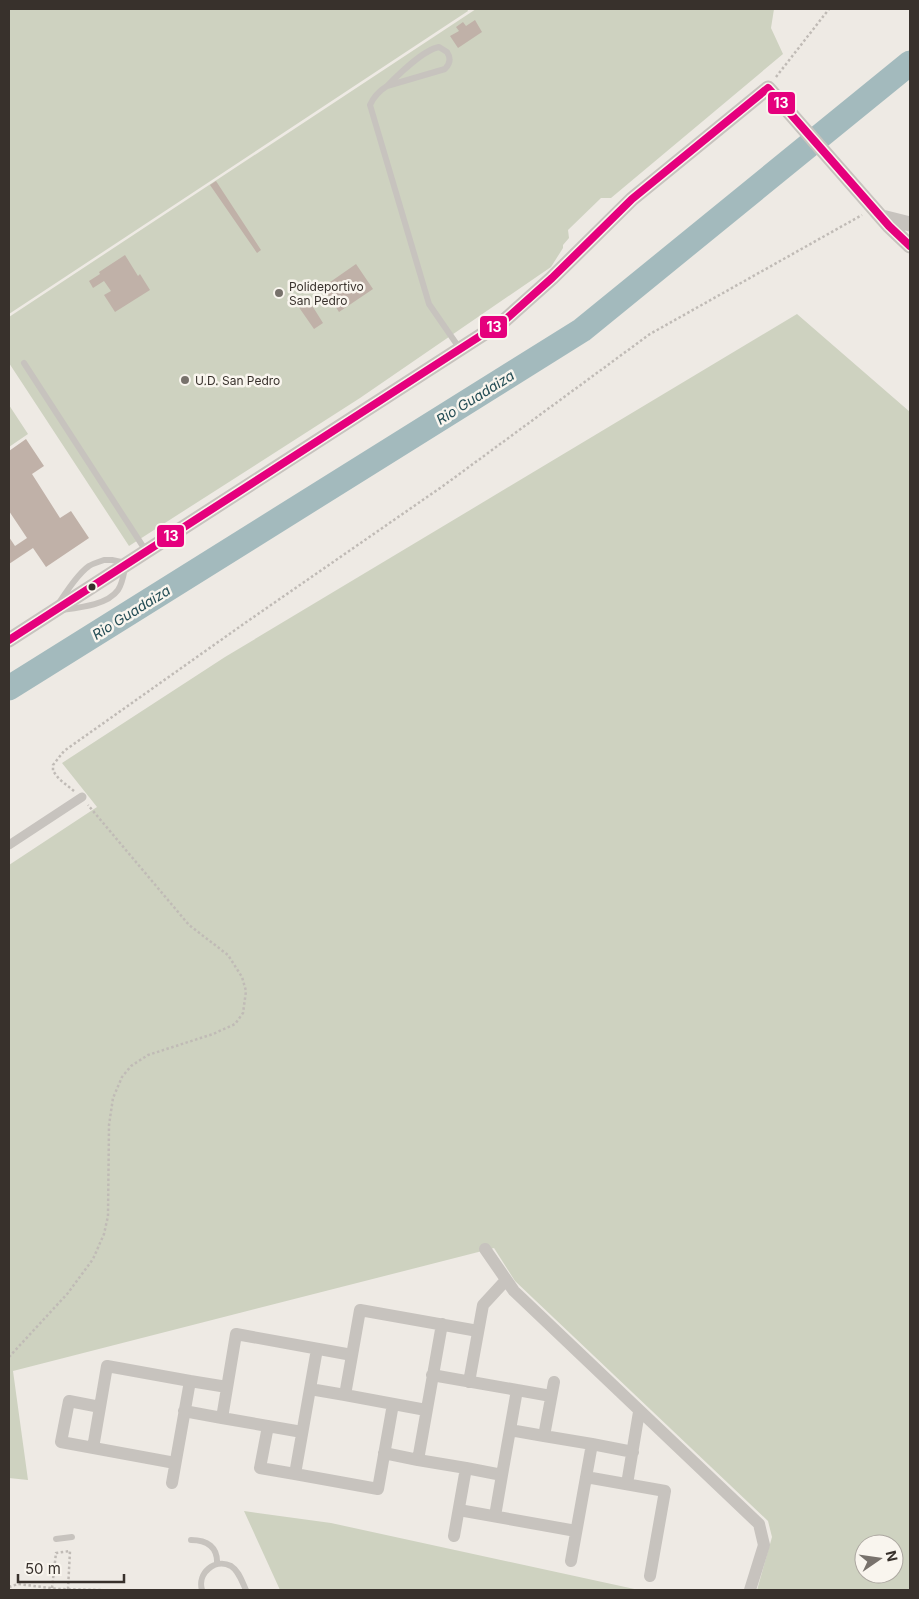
<svg xmlns="http://www.w3.org/2000/svg" width="919" height="1599" font-family="Inter,sans-serif">
<rect width="100%" height="100%" fill="#eeeae4"/>
<path fill="#ced2c0" fill-rule="evenodd" d="M9,9h458l1,2 -459,303z
M476,9h298l-3,19 12,26 -172,144h-10l-33,32 1,8 -6,7v3l-12,19 -191,131 -231,148 -120,-183v-46z
M797,314l113,98v1178h-153l15,-53 -4,-16 -253,-240 -21,-33 -481,123 15,109 -19,-2v-613l88,-58 -35,-44 163,-106zM864,1544h30v30h-30z
M9,405l19,29 -19,13z
M244,1511l87,12 308,67h-359z"/>
<g fill="none" stroke-linecap="round" stroke-linejoin="round">
<path stroke="#a3babd" stroke-width="25" d="M9,688l573,-358 328,-267"/>
</g>
<path fill="#c0b1a8" d="M475,20l7,12 -24,16 -8,-12 9,-5 -3,-4 7,-5 3,4z
M216,181l45,69 -4,3 -47,-68z
M125,255l13,21 2,-2 10,16 -35,22 -11,-17 7,-4 -7,-10 -11,7 -4,-7 11,-7 -1,-2z
M356,264l17,25 -34,23 -16,-25z
M308,299l15,24 -9,6 -16,-23z
M26,439l18,27 -12,8 28,44 11,-7 18,27 -43,29 -13,-19 -24,16v-27l6,9 12,-8 -18,-27v-60z"/>
<g fill="none" stroke-linecap="round" stroke-linejoin="round">
<path stroke="#c0bbb6" stroke-width="2.5" stroke-dasharray="2.5 2.5" stroke-linecap="butt" d="M776,77l53,-68
M74,791l-15,-12 -6,-8v-6l11,-14 181,-128 198,-137 207,-152 212,-119
M9,1357l59,-64 25,-34 11,-25 4,-18 1,-91 4,-27 9,-21 9,-11 17,-11 65,-21 22,-10 8,-11 3,-22 -4,-14 -14,-22 -39,-30 -101,-120
M9,1587l9,-3 40,5 43,1
M52,1588l4,-35 14,-2 -2,38"/>
<path stroke="#c7c3be" stroke-width="6" d="M387,86c12,-12 36,-36 52,-39l8,5c4,6 3,12 -2,17l-58,17c-8,5 -13,10 -17,19l59,199 31,45
M24,363l122,188
M104,560h8l14,3c-2,9 -3,20 -8,27 -12,17 -46,18 -64,21 8,-13 22,-36 35,-45 5,-3 10,-4 15,-6z
M56,1539l16,-2
M191,1540c16,0 27,7 26,24
M202,1590c-5,-17 13,-32 29,-24 8,5 11,16 15,24"/>
<path stroke="#c7c3be" stroke-width="9" d="M9,845l73,-48"/>
<path stroke="#c7c3be" stroke-width="12" d="M485,1249l29,42 245,233 5,21 -14,45
M432,1375l119,21
M469,1382l14,-77 23,-25
M310,1389l35,6 15,-85 118,21
M345,1395l81,15
M100,1407l-31,-6 -8,41 114,21
M184,1411l38,7 14,-84 116,21
M222,1418l80,14
M268,1426l-8,42 35,6 22,-125
M510,1430l34,6 10,-54
M544,1436l48,8
M93,1448l14,-82 83,15
M384,1453l34,7 24,-136
M418,1460l48,8
M295,1474l83,15 15,-85
M502,1475l15,-85
M586,1477l79,14 -15,85
M172,1483l18,-102 37,6
M627,1484l12,-72
M459,1510l117,21
M454,1536l12,-68 36,7 -7,41
M571,1561l21,-117 41,8"/>
<path stroke="#c7c3be" stroke-width="15" d="M882,217l28,7
M9,640l496,-320 47,-42 80,-79 136,-111 121,138 21,20"/>
<defs>
<path id="bus-1" d="M9,640l496,-320 47,-42 80,-79 136,-111 121,138 21,20"/>
</defs>
<use href="#bus-1" stroke="#f9f5ee" stroke-width="11"/>
<use href="#bus-1" stroke="#e5007d" stroke-width="8"/>
</g>
<g fill="#78726c" stroke="#f9f5ee" stroke-width="2">
<circle cx="279" cy="293" r="5"/>
<circle cx="185" cy="380" r="5"/>
</g>
<circle fill="#38312c" stroke="#f9f5ee" stroke-width="2" cx="92" cy="587" r="4.5"/>
<g text-anchor="middle" dominant-baseline="central" stroke-width="5" stroke-linejoin="round" paint-order="stroke">
<g font-size="12" fill="#38312c" stroke="#f9f5ee" text-anchor="start">
<text x="289" y="286">Polideportivo<tspan x="289" dy="14">San Pedro</tspan></text>
<text x="195" y="380">U.D. San Pedro</text>
</g>
<g font-size="14" font-style="italic" fill="#254e56" stroke="#f9f5ee">
<text transform="translate(475 397) rotate(-32)">Rio Guadaiza</text>
<text transform="translate(131 612) rotate(-32)">Rio Guadaiza</text>
</g>
</g>
<g stroke="#f9f5ee" stroke-width="2">
<rect x="767" y="91" width="29" height="24" rx="5" fill="#e5007d"/>
<rect x="479" y="315" width="29" height="24" rx="5" fill="#e5007d"/>
<rect x="156" y="524" width="29" height="24" rx="5" fill="#e5007d"/>
</g>
<g font-size="14" text-anchor="middle" font-weight="bold" fill="#fff">
<text x="781" y="108">13</text>
<text x="494" y="332">13</text>
<text x="171" y="541">13</text>
</g>
<rect width="919" height="1599" fill="none" stroke="#38312c" stroke-width="20"/>
<g transform="translate(879 1559) rotate(77)"><circle r="24" fill="#f9f5ee" stroke="#aca7a0"/>
<path d="M0-4L9 19L0 12L-9 19Z" fill="#78726c"/>
<text y="-8" font-size="14" font-weight="bold" text-anchor="middle" fill="#38312c">N</text>
</g>
<path d="M18 1574v8h106v-8" fill="none" stroke="#38312c" stroke-width="2.5"/>
<text x="25" y="1574" font-size="15" fill="#38312c" stroke="#f9f5ee" stroke-width="4" paint-order="stroke">50 m</text>
</svg>
